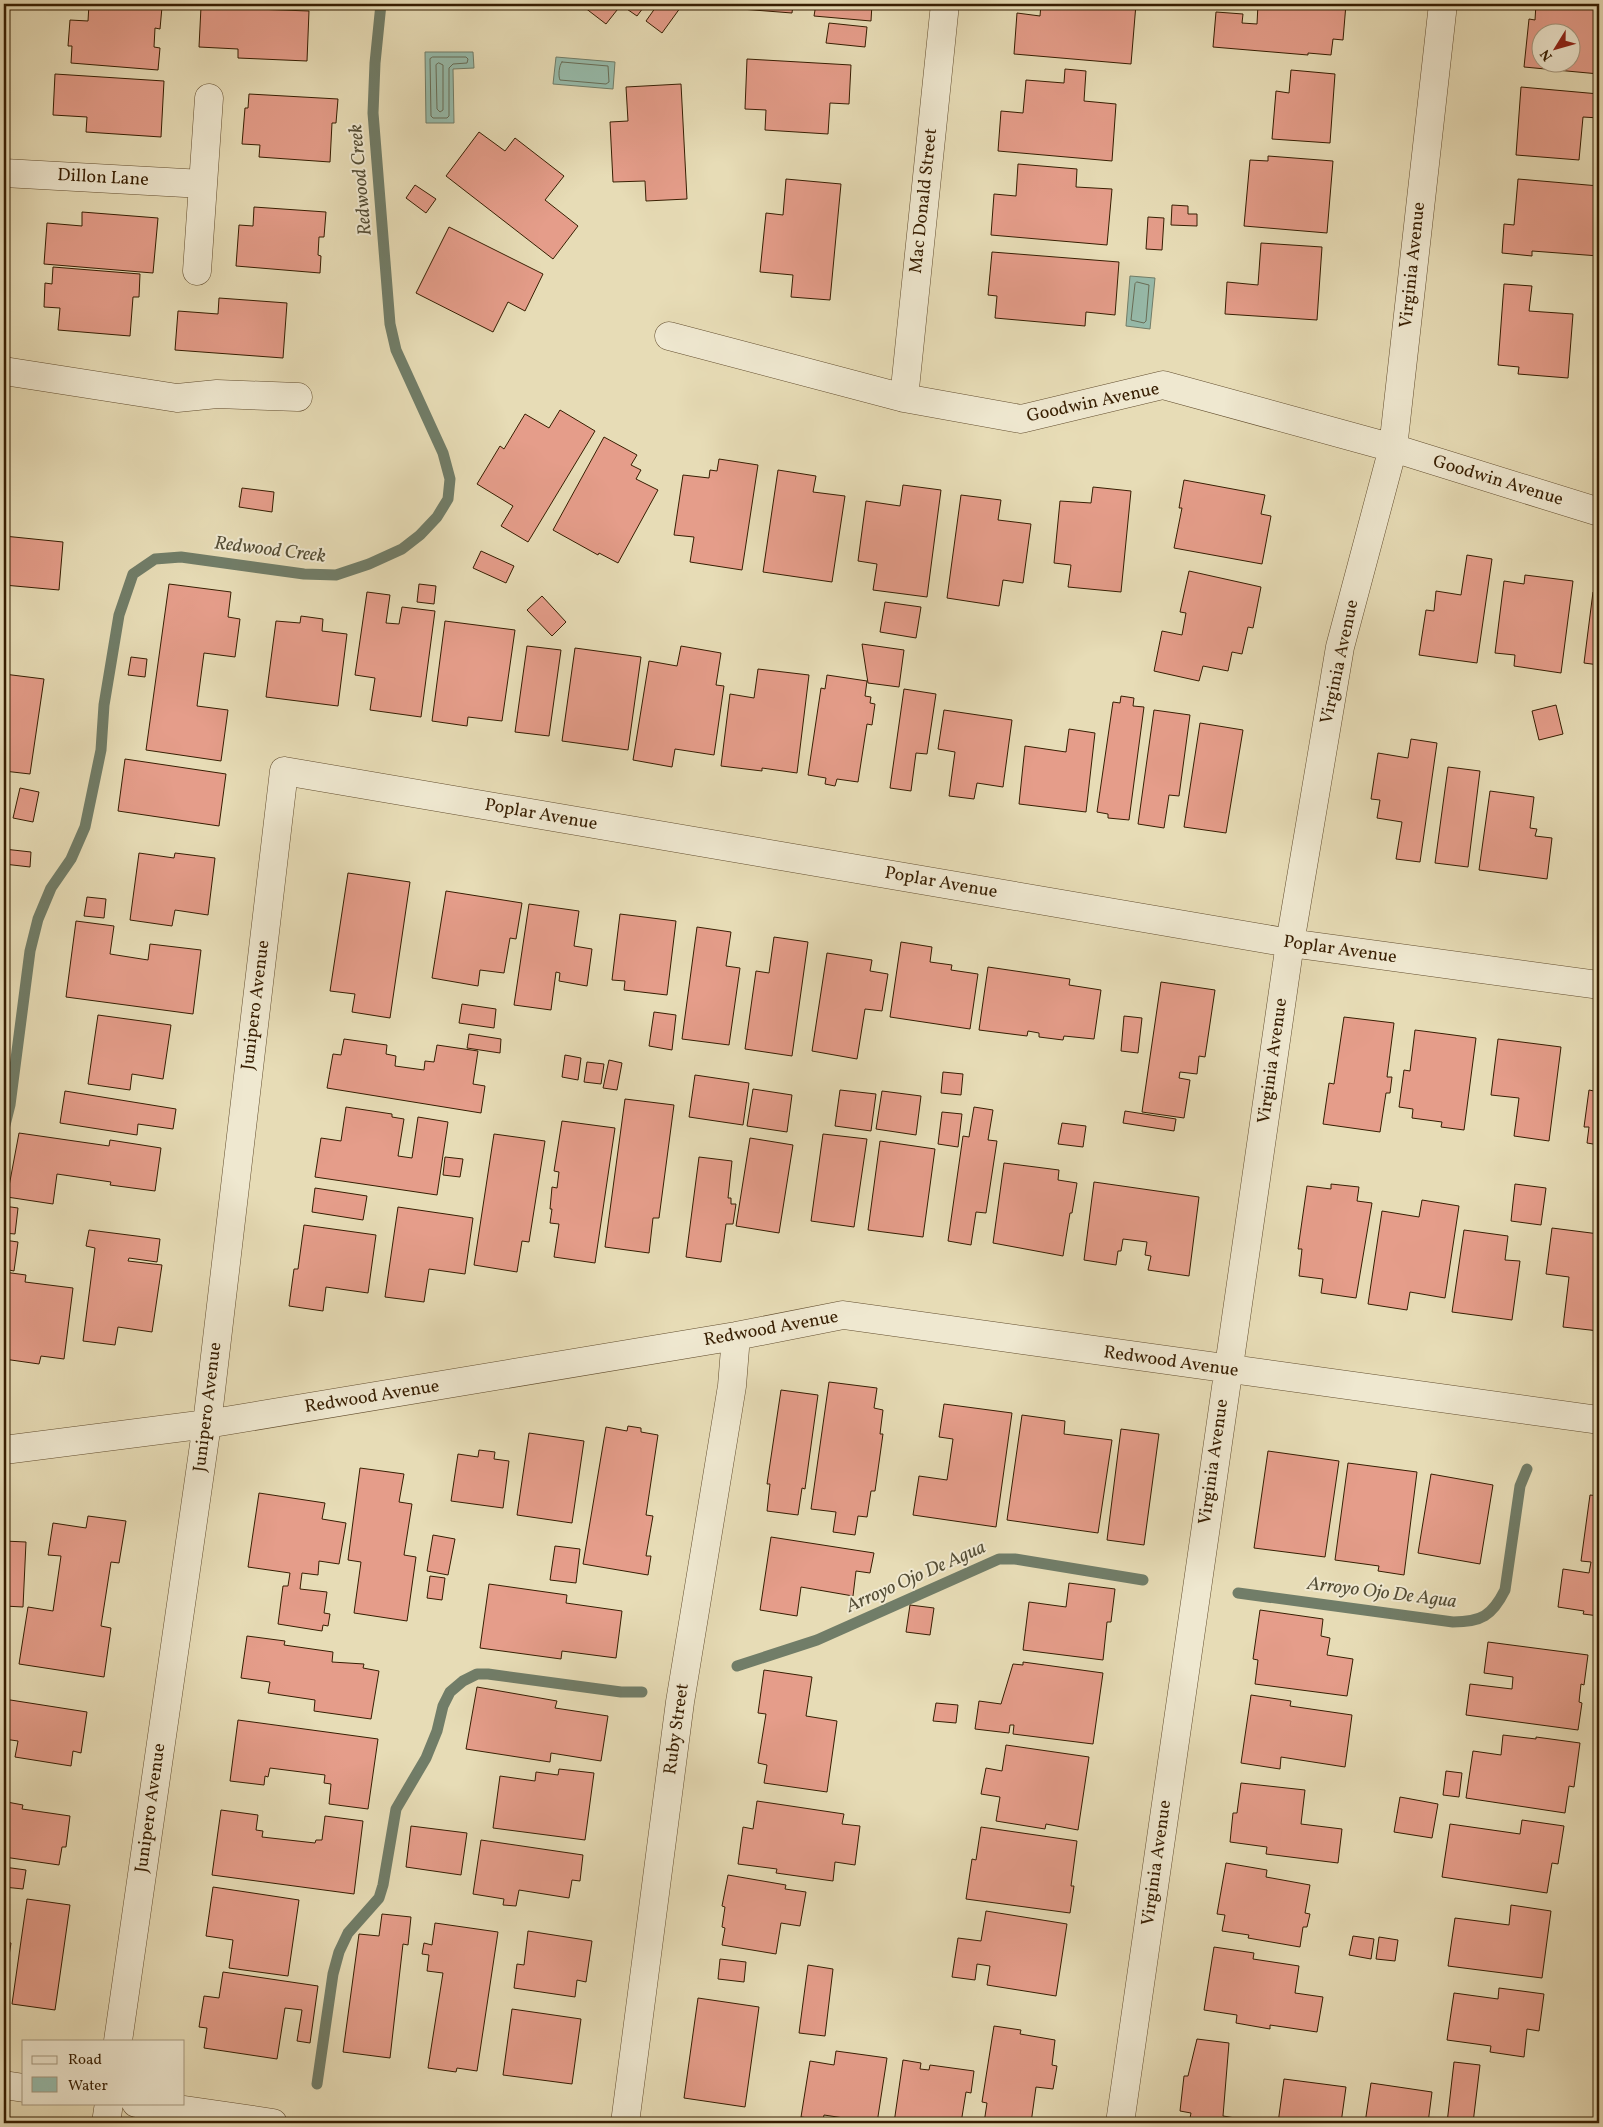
<svg xmlns="http://www.w3.org/2000/svg" width="1603" height="2127" font-family="Vollkorn,serif">
<rect width="100%" height="100%" fill="#e7dcb6"/>
<filter id="stains"><feTurbulence type="fractalNoise" baseFrequency=".004" numOctaves="4"/><feColorMatrix values="0 0 0 0 .2 0 0 0 0 .09 0 0 0 0 .02 0 0 0 .5 -.17"/></filter>
<radialGradient id="worn" r=".72"><stop offset=".6" stop-color="#630" stop-opacity="0"/><stop offset="1" stop-color="#630" stop-opacity=".3"/></radialGradient>
<path fill="#97bcac" stroke="#717d68" d="M425,52h48l1,16 -21,1 1,54h-28z
M556,57l59,5 -2,27 -60,-5z
M1130,276l25,2 -5,51 -24,-3z"/>
<g fill="none" stroke-linecap="round" stroke-linejoin="round">
<path stroke="#676d57" stroke-width="1" d="M433,57h33l2,2 -1,4 -14,1 -4,4v48l-2,2h-14l-2,-2 -1,-57z
M562,62l46,4 1,16 -3,2 -46,-4c-2,-4 -1,-15 2,-18z
M439,63l4,2v45l-3,2 -3,-3 -1,-44z
M1137,282l12,3 -3,36 -2,2 -13,-3 4,-36z"/>
<path stroke="#717d68" stroke-width="11" d="M4,1129l6,-24 20,-154 8,-32 13,-31 20,-29 14,-32 16,-77 3,-45 15,-90 14,-41 22,-15 26,-2 123,17 32,1 33,-11 33,-15 18,-14 17,-18 11,-18 2,-20 -7,-26 -47,-103 -6,-26 -17,-211 2,-50 6,-59
M1238,1593l215,29c28,0 39,-6 52,-32l15,-104 7,-17
M737,1666l80,-26 182,-81h16l128,21
M317,2084l16,-110 6,-22 9,-19 31,-35 4,-13 13,-76 30,-51 11,-27 6,-25 7,-14 13,-11 14,-7h11l133,18h21"/>
</g>
<path fill="#e59d8a" stroke="#371e02" fill-rule="evenodd" d="M89,4h32l41,3 -2,22 -5,-1 -1,19 6,1 -2,22 -87,-7 1,-17h-4l2,-26 18,1z
M580,4h66l-9,12 -16,-11 -15,19z
M658,4h25l-21,29 -16,-12z
M741,4h52l-1,9 -51,-4z
M812,4h60l-1,17 -57,-5 2,-12z
M1041,4h95l-5,60 -117,-10 3,-41 23,3z
M1258,4h88l-3,36 -10,-1 -2,16 -23,-2v2l-95,-8 3,-35 27,2 -1,9 15,1z
M1536,4h63v70l-75,-7 5,-48 6,1zM1540,32h30v30h-30z
M201,7l108,4 -2,50 -69,-3v-9l-39,-2z
M829,23l38,4 -2,20 -39,-4z
M747,59l104,6 -2,39 -19,-1 -2,31 -63,-4 1,-20 -21,-1z
M1065,69l21,2 -2,30 32,3 -4,57 -114,-10 3,-40 22,2 3,-33 38,3z
M1291,70l44,4 -5,69 -58,-4 4,-48 13,2z
M55,74l109,7 -3,56 -75,-5 1,-15 -34,-2z
M681,84l6,115 -41,2 -1,-20 -32,1 -3,-60 18,-1 -2,-34z
M1521,87l78,7v24l-16,-1 -4,43 -63,-5z
M249,94l89,5 -2,24h-4l-2,39 -71,-5 1,-12 -18,-1 3,-36h3z
M479,132l26,19 10,-13 49,38 -19,24 33,26 -25,33 -107,-83z
M1268,156l65,5 -6,72 -83,-7 6,-66 18,1z
M1018,164l59,5 -1,18 36,2 -5,56 -116,-10 3,-41 22,2z
M786,179l55,5 -11,116 -39,-3 2,-22 -33,-3 6,-59 17,2z
M1518,179l81,7v70l-67,-5v5l-30,-3 2,-29 10,1z
M415,185l21,14 -10,14 -20,-15z
M1172,205l16,1v8h9v12l-26,-1z
M254,207l72,5 -2,25h-5l-1,18 3,1 -1,17 -84,-7 3,-41 14,1z
M82,212l76,6 -5,55 -109,-9 3,-41 35,3z
M1148,217l16,1 -2,32 -16,-1z
M449,227l94,47 -18,37 -17,-9 -15,30 -77,-39z
M1261,243l61,4 -5,73 -92,-6 2,-32 31,3z
M992,252l127,10 -4,53 -29,-3 -1,14 -90,-8 2,-22 -9,-1z
M53,267l87,7 -1,23h-6l-3,39 -72,-6 2,-22 -16,-1 1,-24 7,1z
M1504,284l28,2 -3,25 44,3 -5,64 -50,-4 1,-7 -21,-2z
M219,298l68,5 -4,55 -108,-8 3,-39 40,3z
M560,410l35,21 -67,111 -27,-16 12,-20 -36,-22 23,-38 4,3 21,-35 24,14z
M604,437l33,18 -6,10 10,5 -5,9 22,11 -40,73 -19,-10 -1,2 -45,-25z
M719,459l39,6 -16,105 -52,-8 4,-25 -20,-2 9,-60 26,3 1,-8 7,1z
M778,470l38,6 -3,16 32,4 -13,86 -69,-10z
M1184,480l81,15 -4,19 10,2 -9,48 -88,-16 8,-40h-3z
M903,485l38,5 -14,107 -54,-7 4,-26 -19,-3 8,-60 34,5z
M1093,487l38,4 -10,101 -53,-5 3,-22 -17,-2 6,-62 31,2z
M242,488l32,4 -2,20 -33,-5z
M961,495l40,5 -3,20 33,4 -8,59 -20,-3 -4,26 -52,-8z
M4,536l59,6 -4,48 -55,-5z
M481,551l33,15 -8,17 -33,-15z
M1467,555l25,4 -15,104 -58,-8 7,-45 8,1 2,-20 25,4z
M1189,571l72,16 -8,41 -5,-1 -6,27 -10,-2 -4,19 -25,-5 -4,15 -45,-10 8,-40 20,4 4,-22 -6,-1z
M1525,575l48,6 -12,92 -47,-7 1,-11 -20,-2 9,-72 20,3z
M169,584l62,8 -3,25 12,2 -5,38 -31,-4 -7,53 31,4 -7,51 -75,-11z
M419,584l17,2 -2,18 -17,-2z
M367,592l23,3 -4,28 13,1 3,-17 33,4 -14,106 -51,-7 5,-32 -20,-3z
M1593,592l6,1v72l-15,-2z
M542,596l24,26 -14,14 -25,-26z
M885,602l36,5 -5,31 -36,-6z
M301,616l22,3 -1,12 25,3 -9,72 -72,-9 10,-76 24,2z
M445,621l70,9 -13,91 -34,-4 -1,9 -35,-5z
M862,644l42,6 -5,37 -31,-4z
M527,646l34,4 -12,86 -34,-4z
M681,646l40,7 -5,32 8,1 -10,69 -39,-6 -3,18 -39,-7 16,-99 28,5z
M575,648l66,9 -13,93 -66,-9z
M131,657l16,2 -2,18 -17,-2z
M758,669l51,6 -12,98 -35,-5v3l-41,-5 9,-72 24,4z
M4,674l40,5 -14,95 -26,-3z
M827,675l40,6 -2,15 6,1 -1,6 5,1 -3,21 -5,-1 -9,58 -21,-3 -2,7 -10,-2 1,-6 -18,-3 13,-87 4,1z
M904,689l32,5 -9,60 -11,-1 -5,38 -21,-3z
M1121,696l13,2 -1,8 11,1 -15,113 -21,-2v-4l-11,-2 16,-110 7,1z
M1556,705l7,29 -24,6 -7,-29z
M944,710l68,10 -9,67 -26,-4 -3,16 -25,-3 6,-44 -17,-3z
M1154,710l36,5 -11,81 -10,-1 -5,33 -26,-4z
M1200,723l43,7 -17,103 -42,-6z
M1069,729l26,4 -9,79 -67,-8 6,-58 41,6z
M1411,739l26,4 -17,119 -24,-3 6,-37 -25,-4 3,-18 -9,-1 7,-46 30,5z
M125,759l101,15 -7,52 -101,-15z
M1448,767l32,4 -12,96 -33,-4z
M20,788l19,4 -6,30 -20,-4z
M1490,791l44,6 -4,31 7,1 -2,7 17,2 -5,41 -68,-9z
M4,849l27,3 -1,15 -26,-3z
M139,853l35,5 1,-5 40,5 -7,57 -33,-5 -3,16 -42,-6z
M348,873l62,9 -20,136 -38,-6 3,-18 -25,-3z
M446,891l76,12 -6,36 -6,-1 -6,35 -24,-3 -2,16 -46,-8z
M87,897l19,2 -2,19 -20,-2z
M529,904l50,7 -5,35 18,3 -5,37 -28,-5 1,-8 -4,-1 -5,38 -37,-5z
M620,914l56,7 -9,74 -43,-5 1,-9 -13,-1z
M76,921l38,5 -4,28 38,6 2,-16 51,6 -8,64 -127,-17z
M697,927l34,5 -5,34 14,2 -11,77 -47,-6z
M774,937l34,5 -16,114 -47,-7 11,-78 13,2z
M901,942l31,5 -2,15 22,3 -1,5 27,4 -8,55 -80,-12z
M827,953l45,7 -2,11 18,3 -6,37 -17,-2 -8,50 -45,-8z
M988,967l82,12 -1,6 32,5 -7,49 -30,-3 -1,4 -24,-3v-4l-11,-2 -1,5 -48,-6z
M1161,982l54,8 -10,67 -6,-1 -2,18 -17,-2 -1,6 11,2 -6,38 -42,-6z
M462,1004l34,5 -2,19 -35,-5z
M654,1012l22,3 -4,35 -23,-4z
M98,1015l73,10 -8,54 -31,-5 -2,16 -42,-6z
M1124,1016l18,2 -4,35 -17,-2z
M1344,1017l50,6 -7,54h5l-2,16h-4l-6,39 -57,-8 6,-41 5,1z
M1415,1030l61,8 -12,92 -23,-3 1,-5 -30,-4 1,-9 -14,-2 5,-37 6,1z
M469,1034l32,5 -1,14 -33,-5z
M344,1039l43,6 -1,9 10,2 -1,10 29,4 1,-9 9,1 3,-17 41,6 -5,33 12,2 -4,27 -154,-25 6,-34 8,1z
M1498,1039l63,8 -12,94 -35,-5 5,-38 -28,-3z
M565,1055l16,3 -3,22 -16,-3z
M609,1060l13,3 -5,27 -14,-2z
M587,1062l17,2 -3,20 -17,-2z
M943,1072l20,2 -2,21 -20,-2z
M695,1075l54,8 -6,42 -54,-8z
M753,1089l39,6 -5,37 -40,-6z
M840,1090l36,4 -5,37 -36,-5z
M1589,1090l10,2v53l-12,-2 2,-16h-5z
M65,1091l111,18 -3,20 -35,-5 -1,11 -77,-12z
M882,1091l39,5 -5,39 -40,-6z
M625,1099l49,6 -15,113h-6l-4,35 -44,-6z
M346,1107l46,7v3l12,2 -6,37 14,2 6,-41 30,5 -11,73 -122,-18 6,-39 20,3z
M974,1107l19,3 -5,30 9,1 -11,72 -10,-1 -5,33 -23,-4 15,-105 6,1z
M1125,1111l51,8 -2,12 -51,-8z
M942,1112l20,2 -4,33 -20,-3z
M562,1121l53,7 -20,135 -41,-6 5,-33 -9,-1 2,-14h-2l2,-22 5,1 2,-16 -5,-1z
M1062,1123l24,3 -3,21 -25,-3z
M19,1133l90,13 1,-6 51,8 -6,43 -45,-6 1,-3 -54,-8 -4,30 -46,-7z
M494,1134l51,7 -16,101 -7,-1 -5,31 -43,-7z
M823,1134l44,5 -13,88 -43,-6z
M750,1138l43,7 -14,88 -43,-7z
M880,1141l55,8 -12,88 -55,-7z
M445,1157l18,2 -3,18 -17,-2z
M699,1157l33,4 -4,37h3v6h5l-3,20h-7l-5,38 -35,-5z
M1004,1163l55,7 -1,10 19,3 -5,30h-2l-7,43 -70,-13z
M1094,1182l105,15 -10,79 -41,-6 3,-14 -6,-1 2,-13 -24,-3 -2,12h-3l-2,14 -32,-5z
M1331,1184l28,3 -2,14 15,2 -16,95 -35,-5 2,-14 -24,-3 3,-27h-4l9,-63 24,3z
M1515,1184l31,4 -5,37 -30,-4z
M315,1188l52,8 -4,24 -51,-8z
M1422,1200l37,6 -14,92 -35,-6 -3,18 -39,-6 14,-93 37,6z
M4,1206l14,2 -3,26 -11,-1z
M398,1207l75,11 -8,56 -36,-5 -5,33 -39,-5z
M304,1225l72,10 -8,58 -42,-6 -3,24 -34,-5 5,-37h4z
M1552,1228l47,6v97l-36,-4 6,-50 -23,-3z
M89,1230l71,9 -3,23 -28,-4 -1,3 34,4 -10,67 -34,-5 -3,18 -32,-4 12,-93 -9,-2z
M1464,1230l44,6 -3,24 15,1 -8,59 -60,-8z
M4,1240l14,2 -4,29 -10,-2z
M4,1272l22,3 -1,7 48,6 -9,71 -23,-3 -2,8 -35,-5z
M829,1382l48,6 -3,20 9,2 -3,24h3l-8,57h-4l-4,26 -9,-1 -3,19 -22,-3 3,-20 -25,-3z
M781,1390l37,5 -13,94 -3,-1 -4,27 -31,-4 3,-27h-3z
M944,1404l68,9 -16,114 -83,-12 6,-39 28,4 6,-41 -14,-2z
M1022,1415l43,6 -1,13 48,6 -14,93 -91,-13z
M628,1426l13,2v4l17,3 -12,80 7,1 -7,40h5l-3,19 -65,-11 23,-137 21,4z
M1121,1429l38,5 -15,111 -37,-5z
M529,1433l55,8 -12,82 -55,-8z
M479,1450l16,2 -1,7 15,2 -6,47 -52,-7 7,-47 20,3z
M1268,1451l71,10 -14,96 -71,-9z
M1348,1463l69,9 -13,103 -26,-4 1,-5 -44,-6z
M360,1468l44,6 -5,28 13,2 -8,51 12,2 -9,64 -53,-8 7,-51 -13,-2z
M1431,1474l62,11 -13,79 -62,-11z
M259,1493l66,10 -3,16 24,4 -7,41 -20,-3 -1,14 -16,-2 -2,16 27,3 -3,21 6,1 -2,12 -5,-1 -1,6 -44,-7 5,-38h5l2,-13 -42,-6z
M1590,1495l9,1v120l-16,-2 1,-3 -26,-4 5,-38 26,4 2,-11 -10,-1z
M88,1516l38,5 -7,42 -8,-1 -10,64 10,2 -7,49 -85,-13 9,-57 25,4 8,-55 -13,-1 5,-32 33,5z
M433,1535l22,4 -7,36 -21,-4z
M771,1537l103,16 -4,20 -14,-2 -3,25 -52,-9 -4,29 -37,-6z
M4,1541l22,1 -3,65 -19,-1z
M555,1546l25,3 -4,34 -26,-3z
M430,1576l15,2 -3,22 -15,-2z
M1069,1583l46,6 -4,33h-4l-4,38 -80,-10 6,-48 37,5z
M489,1584l78,11 -1,8 56,8 -6,47 -54,-7 -1,8 -81,-11z
M910,1605l24,3 -4,27 -24,-3z
M1260,1610l63,9 -2,17 9,2 -3,17 26,4 -6,37 -92,-12 3,-24 -5,-1z
M247,1636l38,5 -1,4 49,7 -1,10 32,2 -1,4 16,3 -8,48 -57,-8 1,-11 -47,-7 2,-11 -29,-4z
M1488,1642l100,13 -4,30 -3,-1 -2,18 3,1 -4,27 -112,-15 4,-31 42,5 1,-12 -29,-4z
M1023,1662l80,11 -10,71 -80,-10 1,-9h-4l-1,8 -34,-4 4,-28 22,3 12,-40 10,1z
M764,1670l48,7 -6,39 31,5 -10,71 -63,-9 3,-18 -9,-2 8,-49 -8,-1z
M477,1687l80,14 -2,7 53,8 -7,45 -50,-8 -1,9 -84,-13z
M1251,1695l40,6 -1,5 62,9 -7,52 -64,-10 -1,12 -39,-6z
M4,1699l83,13 -6,41 -8,-2 -2,15 -56,-9 3,-16 -14,-2z
M936,1703l22,2 -2,18 -23,-2z
M238,1720l140,19 -10,70 -39,-5 2,-20 -7,-1 1,-8 -55,-7 -2,9 -3,-1 -1,9 -34,-4z
M1503,1735l33,4v-2l44,6 -6,44 -5,-1 -4,27 -99,-15 7,-47 28,4z
M1006,1745l83,12 -11,73 -32,-6 -1,5 -49,-8 4,-24 -19,-3 5,-26 16,3z
M559,1769l35,4 -9,67 -92,-12 7,-52 35,5 1,-9 22,3z
M1446,1771l16,2 -3,24 -16,-2z
M1241,1783l64,7 -4,34 41,5 -4,34 -72,-9 1,-7 -37,-5 3,-29h4z
M1400,1797l38,7 -6,34 -38,-6z
M757,1801l87,13 -2,10 18,2 -5,39 -20,-3 -2,19 -57,-8 1,-4 -39,-5 5,-37 10,2z
M7,1802l16,3 -1,4 48,7 -4,31h-4l-3,18 -55,-8v-50h2z
M221,1810l37,5 -2,15 7,1 -1,6 53,6 1,-3h6l3,-24 38,5 -9,73 -142,-19z
M1522,1820l42,6 -6,38 -6,-1 -5,30 -105,-16 8,-53 70,10z
M411,1826l56,7 -6,42 -55,-8z
M981,1827l96,14 -6,45h3l-4,27 -104,-14 6,-40 4,1z
M481,1840l102,15 -3,26 -8,-1 -3,18 -50,-8 -3,16 -13,-1 1,-6 -31,-5z
M1226,1863l41,7 -1,7 44,8 -5,28 5,1 -3,13h-4l-3,20 -52,-9 1,-3 -27,-4 3,-16 -8,-1z
M4,1867l22,3 -3,19 -19,-2z
M728,1875l58,10 -1,4 21,3 -6,34 -19,-3 -5,31 -54,-9 3,-17 -3,-1 3,-20 -3,-1z
M213,1887l86,13 -11,76 -59,-8 4,-28 -27,-4z
M27,1899l43,6 -15,105 -43,-6z
M1511,1905l40,6 -9,67 -94,-12 7,-48 54,7z
M986,1911l81,13 -11,72 -69,-11 3,-19 -13,-2 -2,16 -23,-3 6,-39 23,3z
M382,1914l29,3 -3,28 -5,-1 -13,114 -47,-6 16,-118 20,2z
M435,1923l63,9 -21,139 -20,-3 -1,4 -28,-4 15,-95 -16,-2 2,-16 -7,-1 2,-11 8,2z
M528,1931l64,10 -6,41 -9,-2 -2,17 -61,-9 3,-24 7,1z
M1353,1936l21,3 -3,20 -22,-4z
M1379,1937l19,3 -3,21 -19,-2z
M4,1942l7,1 -7,46z
M1214,1947l40,6 -1,6 46,7 -4,27 28,4 -6,35 -47,-7v4l-34,-6 1,-8 -33,-5z
M720,1959l26,3 -2,20 -26,-3z
M808,1965l25,4 -8,67 -26,-3z
M223,1972l95,14 -8,57 -13,-2 5,-31 -17,-2 -8,51 -73,-11 3,-20 -8,-1 5,-31 15,2z
M1499,1988l45,6 -5,37 -12,-2 -3,28 -34,-5 1,-6 -44,-6 7,-47 44,6z
M698,1998l61,9 -14,100 -61,-9z
M512,2009l69,10 -9,65 -69,-9z
M994,2026l27,4 -1,4 35,6 -3,25 5,1 -4,23 -17,-2 -5,36h3h-50l3,-20 -5,-1z
M1197,2039l32,4 -6,73 31,5v2h-65l2,-10 -11,-2 4,-35h4z
M836,2051l51,7 -10,65 -53,-8 -1,5 -22,-3 9,-56 24,4z
M903,2060l18,3 -1,6 9,1 1,-5 44,6 -3,22 -5,-1 -5,31h-67z
M1454,2062l26,3 -7,58h-26z
M1284,2079l62,8 -5,36h-63z
M1371,2083l61,9 -4,31h-63z"/>
<g fill="none" stroke-linecap="round" stroke-linejoin="round">
<defs>
<path id="minor" d="M4,173l199,11
M197,271l12,-173
M669,336l235,62 117,21 142,-34 230,63 206,64
M4,371l173,27 40,-4 81,3
M904,398l41,-394
M4,1450l203,-26 529,-88 107,-21 756,105
M118,2041l89,-617 77,-653 1006,172 309,42
M4,2085l20,3
M136,2103l137,20
M106,2123l3,-20
M625,2123l55,-421 52,-316 4,-50
M1120,2123l170,-1180 50,-296 53,-199 50,-444"/>
</defs>
<use href="#minor" stroke="#634e2f" stroke-width="29"/>
<use href="#minor" stroke="#efe8d0" stroke-width="28"/>
</g>
<g text-anchor="middle" dominant-baseline="central" stroke-width="4" stroke-linejoin="round" paint-order="stroke">
<g font-size="18" fill="#371e02" stroke="#efe8d0">
<text transform="translate(103 178) rotate(3)">Dillon Lane</text>
<text transform="translate(924 201) rotate(-84)">Mac Donald Street</text>
<text transform="translate(1413 265) rotate(-84)">Virginia Avenue</text>
<text transform="translate(1093 403) rotate(-12)">Goodwin Avenue</text>
<text transform="translate(1498 481) rotate(17)">Goodwin Avenue</text>
<text transform="translate(1340 662) rotate(-78)">Virginia Avenue</text>
<text transform="translate(541 815) rotate(10)">Poplar Avenue</text>
<text transform="translate(941 883) rotate(10)">Poplar Avenue</text>
<text transform="translate(1340 950) rotate(8)">Poplar Avenue</text>
<text transform="translate(256 1005) rotate(-83)">Junipero Avenue</text>
<text transform="translate(1273 1061) rotate(-82)">Virginia Avenue</text>
<text transform="translate(771 1329) rotate(-10)">Redwood Avenue</text>
<text transform="translate(1171 1362) rotate(8)">Redwood Avenue</text>
<text transform="translate(372 1397) rotate(-9)">Redwood Avenue</text>
<text transform="translate(208 1407) rotate(-83)">Junipero Avenue</text>
<text transform="translate(1214 1462) rotate(-82)">Virginia Avenue</text>
<text transform="translate(677 1729) rotate(-82)">Ruby Street</text>
<text transform="translate(151 1808) rotate(-82)">Junipero Avenue</text>
<text transform="translate(1157 1863) rotate(-82)">Virginia Avenue</text>
</g>
<g font-size="19" font-style="italic" fill="#544d35" stroke="#efe8d0">
<text transform="translate(361 180) rotate(-95)">Redwood Creek</text>
<text transform="translate(270 550) rotate(7)">Redwood Creek</text>
<text transform="translate(916 1577) rotate(-24)">Arroyo Ojo De Agua</text>
<text transform="translate(1382 1593) rotate(7)">Arroyo Ojo De Agua</text>
</g>
</g>
<rect width="1603" height="2127" fill="none" stroke="#e7dcb6" stroke-width="20"/>
<rect x="5" y="5" width="1593" height="2117" fill="none" stroke="#371e02" stroke-width="2.5"/>
<rect x="10" y="10" width="1583" height="2107" fill="none" stroke="#371e02"/>
<rect x="22" y="2040" width="162" height="65" fill="#efe8d0" stroke="#a5977e"/>
<rect x="32" y="2056" width="25" height="8" fill="#efe8d0" stroke="#a5977e"/>
<text x="68" y="2064" font-size="15" fill="#371e02">Road</text>
<rect x="32" y="2077" width="25" height="15" fill="#97bcac" stroke="#a5977e"/>
<text x="68" y="2090" font-size="15" fill="#371e02">Water</text>
<g transform="translate(1556 48) rotate(233)"><circle r="24" fill="#efe8d0" stroke="#a5977e"/>
<path d="M0-4L9 19L0 12L-9 19Z" fill="#8f2418"/>
<text y="-8" font-size="14" font-weight="bold" text-anchor="middle" fill="#371e02">N</text>
</g>
<rect width="100%" height="100%" filter="url(#stains)"/>
<rect width="100%" height="100%" fill="url(#worn)"/>
</svg>
